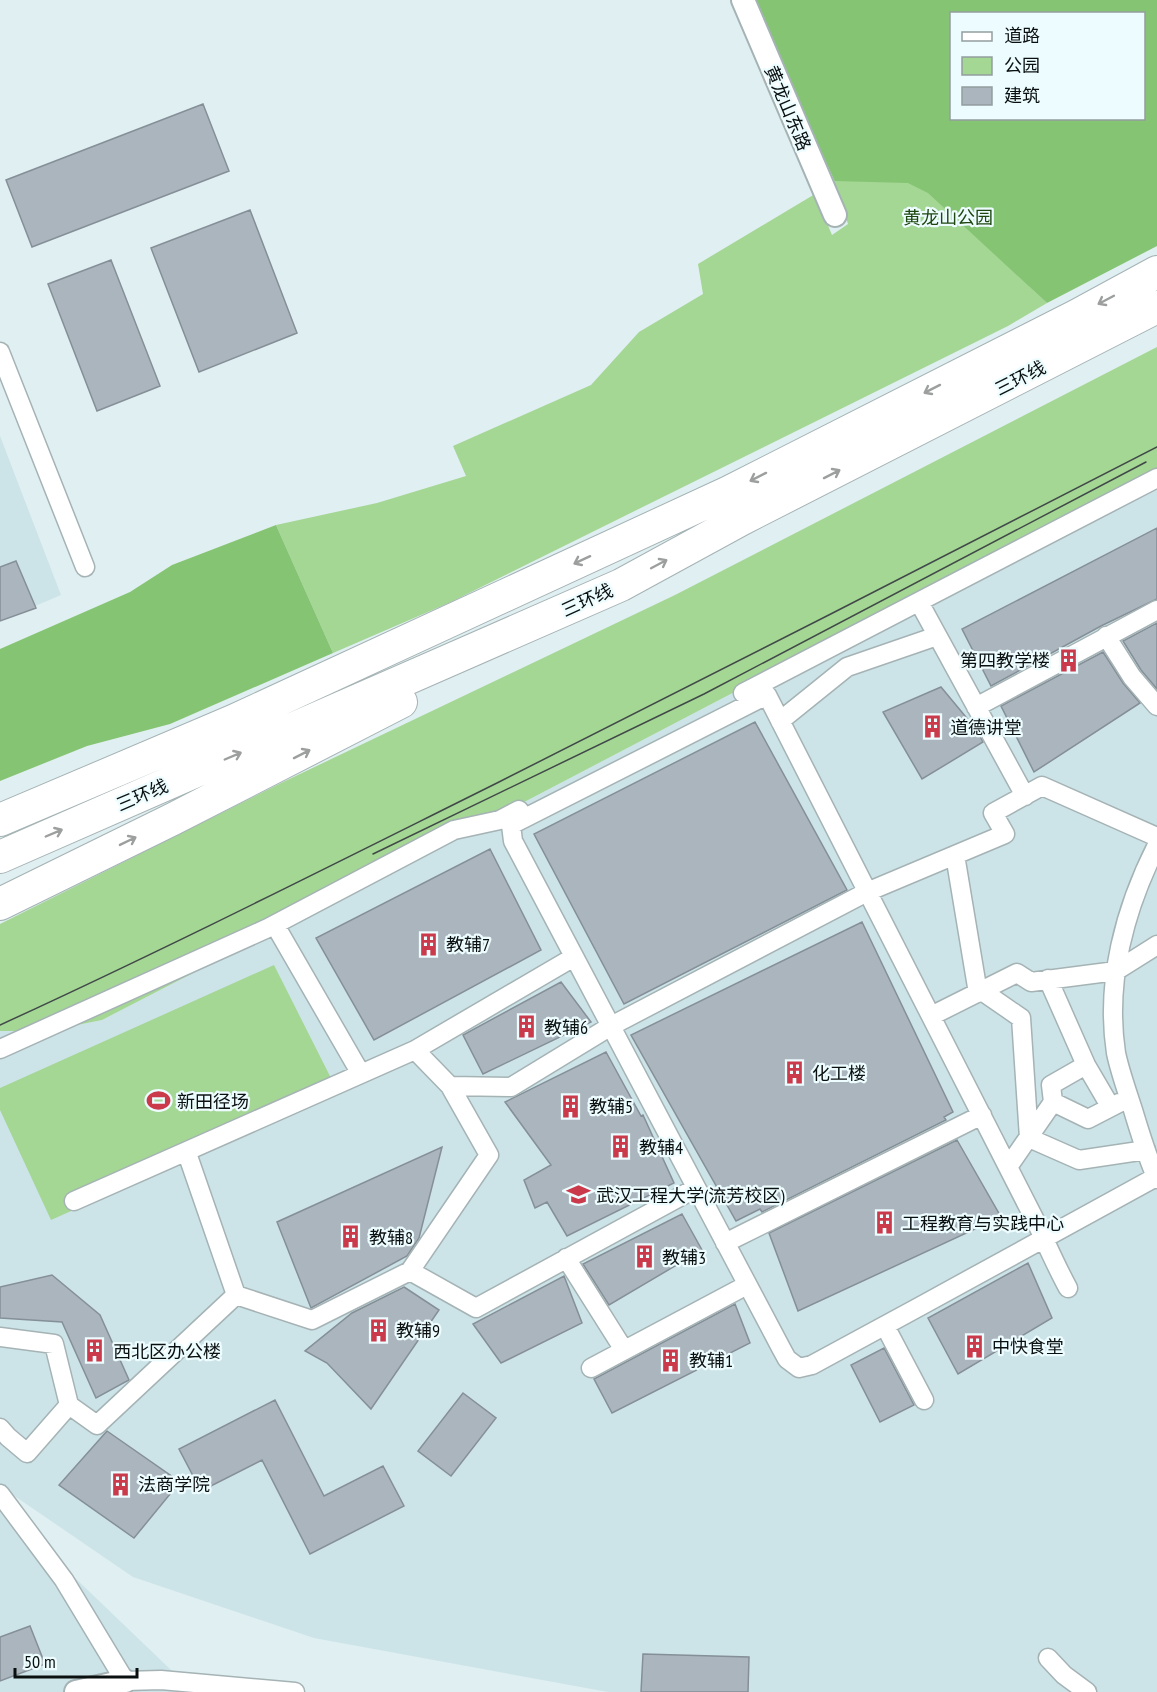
<svg xmlns="http://www.w3.org/2000/svg" width="1157" height="1692" font-family="'PT Sans Narrow','Noto Sans SC',sans-serif">
<rect width="100%" height="100%" fill="#e0eff1"/>
<path fill="#cce4e8" d="M0,436l61,159 -61,26z
M1157,471v1221h-549l-294,-54 -181,-61 -133,-91v-455h47l55,-11 384,-198z
M0,1506l194,186h-194z"/>
<path fill="#a4d694" fill-rule="evenodd" d="M765,0h392v224l-128,62 18,17 -39,23 -557,276 -118,51 -57,-128 101,-22 89,-27 -13,-30 138,-61 48,-53 64,-38 -5,-30 117,-70 17,41 16,-11 -47,-142zM952,14h192v104h-192z
M1157,347v124l-671,351 -384,198 -55,11h-47v-107l281,-141 394,-188z
M274,965l64,127 -287,128 -51,-110v-22z"/>
<path fill="#85c472" fill-rule="evenodd" d="M751,0h406v246l-110,57 -119,-110 -20,-10 -73,-2 -46,-94zM952,14h192v104h-192z
M276,525l57,128 -163,71 -83,22 -87,35v-132l130,-57 42,-27z"/>
<path fill="#abb5bd" stroke="#858f97" stroke-width="1.5" d="M203,104l26,67 -197,76 -26,-67z
M250,210l47,123 -98,39 -48,-124z
M111,260l49,126 -63,25 -49,-127z
M1157,528v71l-56,27 -110,60 -29,-57z
M16,561l20,47 -36,13v-54z
M1157,623v66l-16,-19 -18,-29z
M1103,652l20,31 17,20 -106,69 -33,-66z
M941,687l34,41 8,14 -61,37 -39,-67z
M755,722l92,168 -223,114 -90,-170z
M490,849l51,101 -167,90 -58,-102z
M862,922l91,190 -9,5 2,3 -184,92 -2,-3 -24,12 -105,-186z
M561,982l30,40 -108,52 -20,-39z
M606,1052l35,64 2,-1 31,68 -107,53 -20,-34 -12,6 -11,-28 27,-15 -46,-63z
M957,1140l44,77 -203,94 -29,-78z
M442,1147l-23,91 -12,18 -96,52 -34,-86z
M682,1214l20,36 -93,55 -26,-41z
M1028,1263l24,55 -94,56 -30,-56z
M52,1275l48,40 29,65 -33,18 -34,-76 -62,-4v-31z
M564,1276l18,47 -81,40 -28,-39z
M404,1287l35,23 -68,99 -44,-46 -22,-12 47,-38z
M735,1304l15,39 -138,70 -18,-34z
M884,1348l30,57 -34,17 -29,-57z
M463,1393l33,25 -45,58 -33,-25z
M275,1400l49,96 59,-30 21,40 -94,48 -48,-94 -61,31 -22,-42z
M107,1431l73,51 -46,56 -75,-53z
M30,1626l15,38 -45,17v-44z
M643,1654l106,3 -1,35h-107z"/>
<g fill="none" stroke-linecap="round" stroke-linejoin="round">
<defs>
<path id="minor" d="M0,352l85,215
M919,602l106,194
M1106,636l26,41 25,29
M743,693l414,-215
M976,707l181,-97
M780,721l67,-54 90,-31
M1157,845c-32,63 -52,136 -41,208 4,19 11,38 17,57 7,23 14,47 24,69
M955,855l23,138
M275,925l86,149
M1048,979l38,86 24,41
M982,991l39,27 8,120 50,22 67,-10
M931,1016l86,-43 14,9 85,-11 41,-26
M0,1049l268,-121 186,-98 46,-10 19,-10
M450,1086l61,1 100,-61 256,-134 138,-58 -12,-21 49,-27 115,51
M1053,1102l35,17 31,-16
M189,1159l47,136
M1008,1167l45,-65 -2,-17 35,-20
M74,1201l341,-151 159,-93
M725,1243l257,-128
M566,1258l58,92
M410,1271l66,37 220,-120
M1068,1288c-11,-20 -20,-41 -30,-62l-271,-531 -256,130 2,16 268,507 6,11 12,9 13,-3c115,-62 229,-125 344,-188
M236,1295l76,25 98,-49 79,-116 -39,-69 -35,-36
M885,1326l39,74
M0,1337l54,7 15,61 28,20 139,-130
M591,1368l156,-83
M0,1428l8,9 19,16 42,-48
M0,1494l64,86 61,101 36,-1 134,12
M1048,1658l16,17 23,17"/>
<path id="tertiary" d="M743,0l92,215
M76,1692l49,-11"/>
<path id="trunk" d="M0,820l233,-99 496,-229 347,-176 81,-44
M0,857l621,-272 121,-66 415,-212
M0,904l173,-85 228,-117"/>
</defs>
<use href="#minor" stroke="#a5b3b5" stroke-width="21"/>
<use href="#tertiary" stroke="#a5b3b5" stroke-width="26"/>
<use href="#trunk" stroke="#a5b3b5" stroke-width="34"/>
<use href="#minor" stroke="#fff" stroke-width="18"/>
<use href="#tertiary" stroke="#fff" stroke-width="22"/>
<use href="#trunk" stroke="#fff" stroke-width="32"/>
<path stroke="#404848" stroke-width="1.5" d="M373,854l331,-160 442,-232
M0,1025c168,-77 332,-160 497,-242 220,-111 441,-223 660,-336"/>
</g>
<defs><path id="oneway-shaft" d="M-6 0H5M1.5-3L5.5 0L1.5 3" fill="none" stroke-width="1.6" stroke-linecap="round" stroke-linejoin="round" transform="scale(1.5)"/></defs>
<g stroke="#9d9f9f">
<use href="#oneway-shaft" transform="translate(1106 300) rotate(152)"/>
<use href="#oneway-shaft" transform="translate(932 389) rotate(153)"/>
<use href="#oneway-shaft" transform="translate(832 474) rotate(-27)"/>
<use href="#oneway-shaft" transform="translate(758 477) rotate(153)"/>
<use href="#oneway-shaft" transform="translate(582 560) rotate(155)"/>
<use href="#oneway-shaft" transform="translate(659 564) rotate(-28)"/>
<use href="#oneway-shaft" transform="translate(302 754) rotate(-27)"/>
<use href="#oneway-shaft" transform="translate(233 756) rotate(-23)"/>
<use href="#oneway-shaft" transform="translate(54 833) rotate(-23)"/>
<use href="#oneway-shaft" transform="translate(128 841) rotate(-26)"/>
</g>
<defs>
<symbol id="building-bare" viewBox="-9 -9 18 18"><path d="M-4-6H4V6H1V3H-1V6H-4ZM-2.5-4.3h1.7v1.8h-1.7ZM.8-4.3h1.7v1.8H.8ZM-2.5-1h1.7V.8h-1.7ZM.8-1h1.7V.8H.8Z" fill="#ca3a4b" stroke="#edfcff" stroke-width="2.5" paint-order="stroke"/></symbol>
<symbol id="stadium-bare" viewBox="-9 -9 18 18"><path d="M0-5a6.5 5 0 1 0 0 10a6.5 5 0 1 0 0-10ZM-3.5-1.8h7v3.6h-7Z" fill="#ca3a4b" stroke="#edfcff" stroke-width="2.5" paint-order="stroke"/></symbol>
<symbol id="university-bare" viewBox="-9 -9 18 18"><path d="M0-5L7-2L0 1L-7-2ZM-4 1L0 2.5L4 1V4Q0 6-4 4Z" fill="#ca3a4b" stroke="#edfcff" stroke-width="2.5" paint-order="stroke"/></symbol>
</defs>
<g fill-rule="evenodd">
<use href="#building-bare" x="1052" y="644" width="33" height="33"/>
<use href="#building-bare" x="916" y="710" width="33" height="33"/>
<use href="#building-bare" x="412" y="928" width="33" height="33"/>
<use href="#building-bare" x="510" y="1010" width="33" height="33"/>
<use href="#building-bare" x="778" y="1056" width="33" height="33"/>
<use href="#stadium-bare" x="142" y="1084" width="33" height="33"/>
<use href="#building-bare" x="554" y="1090" width="33" height="33"/>
<use href="#building-bare" x="604" y="1130" width="33" height="33"/>
<use href="#university-bare" x="562" y="1178" width="33" height="33"/>
<use href="#building-bare" x="868" y="1206" width="33" height="33"/>
<use href="#building-bare" x="334" y="1220" width="33" height="33"/>
<use href="#building-bare" x="628" y="1240" width="33" height="33"/>
<use href="#building-bare" x="362" y="1314" width="33" height="33"/>
<use href="#building-bare" x="958" y="1330" width="33" height="33"/>
<use href="#building-bare" x="78" y="1334" width="33" height="33"/>
<use href="#building-bare" x="654" y="1344" width="33" height="33"/>
<use href="#building-bare" x="104" y="1468" width="33" height="33"/>
</g>
<g text-anchor="middle" dominant-baseline="central" stroke-width="4.5" stroke-linejoin="round" paint-order="stroke">
<g font-size="18" fill="#0a0f0f" stroke="#edfcff">
<text transform="translate(788 108) rotate(67)">黄龙山东路</text>
<text transform="translate(1020 378) rotate(-27)">三环线</text>
<text transform="translate(587 600) rotate(-24)">三环线</text>
<text transform="translate(142 795) rotate(-23)">三环线</text>
</g>
<g font-size="18" fill="#1e470f" stroke="#edfcff">
<text x="948" y="217">黄龙山公园</text>
</g>
<g font-size="18" fill="#0a0f0f" stroke="#edfcff" text-anchor="start">
<text x="1050" y="660" text-anchor="end">第四教学楼</text>
<text x="950" y="727">道德讲堂</text>
<text x="446" y="944">教辅7</text>
<text x="544" y="1027">教辅6</text>
<text x="812" y="1073">化工楼</text>
<text x="177" y="1101">新田径场</text>
<text x="589" y="1106">教辅5</text>
<text x="639" y="1147">教辅4</text>
<text x="596" y="1195">武汉工程大学(流芳校区)</text>
<text x="902" y="1223">工程教育与实践中心</text>
<text x="369" y="1237">教辅8</text>
<text x="662" y="1257">教辅3</text>
<text x="396" y="1330">教辅9</text>
<text x="992" y="1346">中快食堂</text>
<text x="113" y="1351">西北区办公楼</text>
<text x="689" y="1360">教辅1</text>
<text x="138" y="1484">法商学院</text>
</g>
</g>
<rect x="950" y="12" width="195" height="108" fill="#edfcff" stroke="#929d9f" stroke-width="1.5"/>
<rect x="962" y="32" width="30" height="9" fill="#ffffff" stroke="#929d9f" stroke-width="1.5"/>
<text x="1004" y="42" font-size="18" fill="#0a0f0f">道路</text>
<rect x="962" y="57" width="30" height="18" fill="#a4d694" stroke="#929d9f" stroke-width="1.5"/>
<text x="1004" y="72" font-size="18" fill="#0a0f0f">公园</text>
<rect x="962" y="87" width="30" height="18" fill="#abb5bd" stroke="#929d9f" stroke-width="1.5"/>
<text x="1004" y="102" font-size="18" fill="#0a0f0f">建筑</text>
<path d="M15 1668v9h122v-9" fill="none" stroke="#0a0f0f" stroke-width="3"/>
<text x="24" y="1668" font-size="18" fill="#0a0f0f" stroke="#edfcff" stroke-width="4.5" paint-order="stroke">50 m</text>
</svg>
